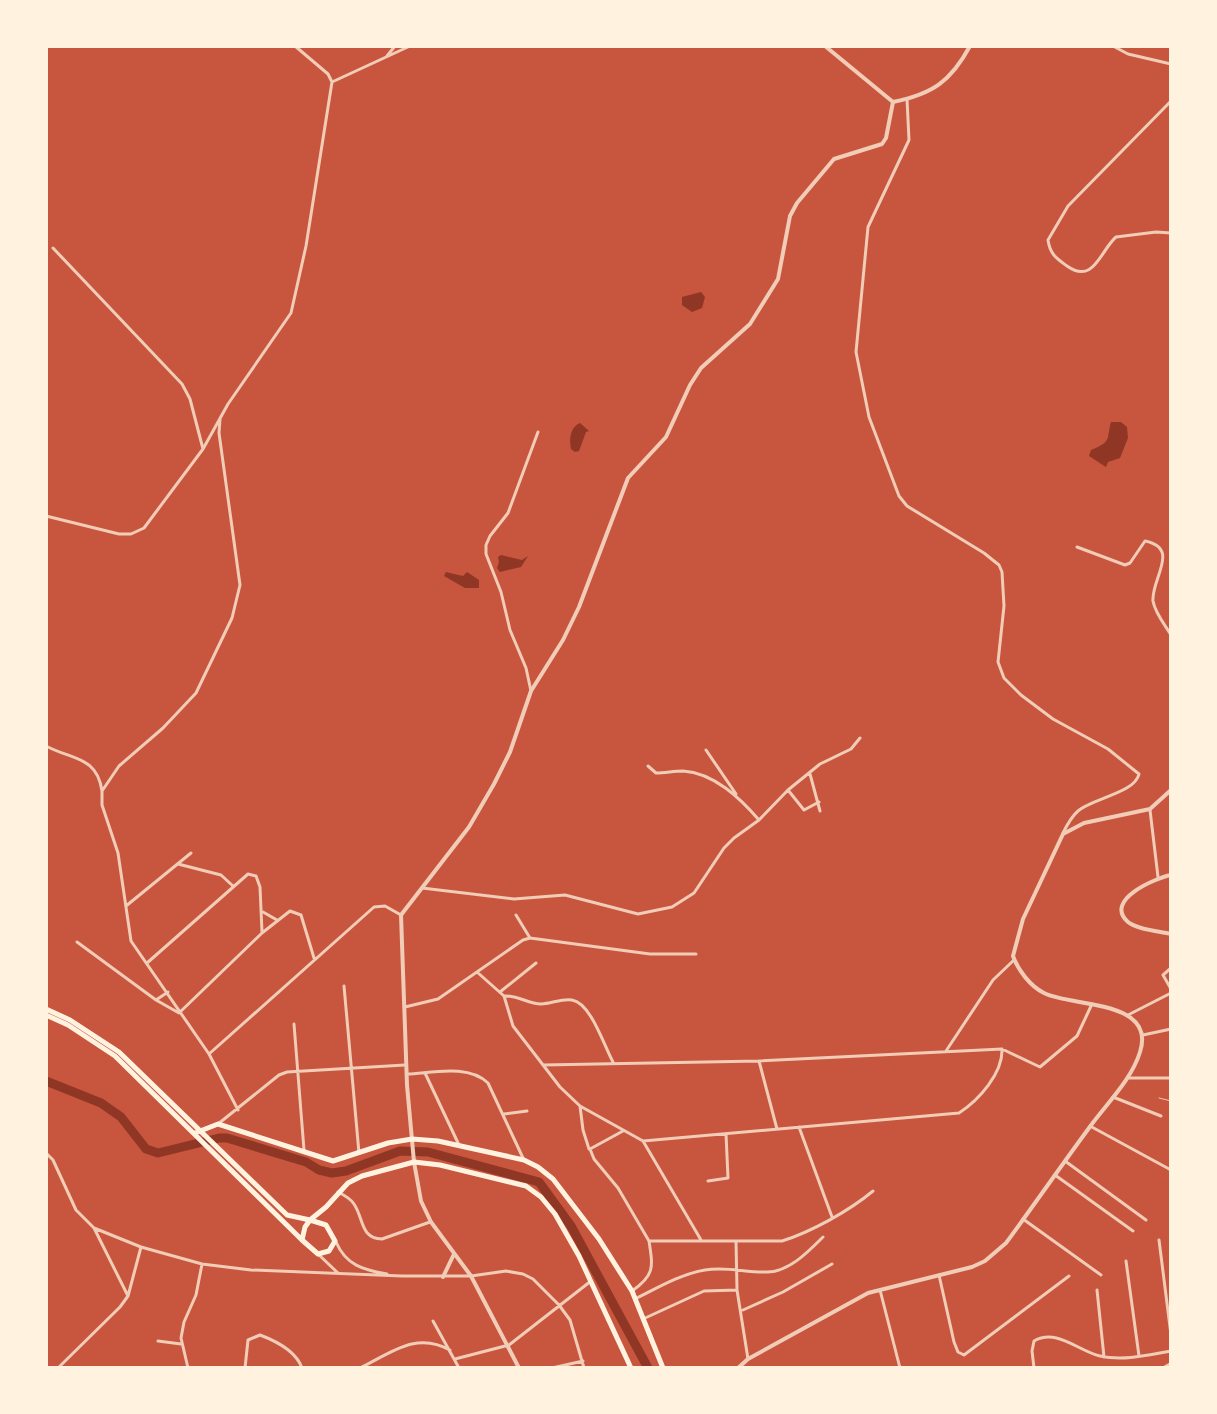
<svg xmlns="http://www.w3.org/2000/svg" width="1217" height="1414" font-family="Bitter,serif">
<rect width="100%" height="100%" fill="#c8553d"/>
<path fill="#8f3625" d="M701,292l4,5 -3,11 -10,4 -10,-7v-8z
M1111,422h10l6,5 1,11 -8,20 -12,4 -2,5 -17,-11 2,-6c22,-9 15,-11 20,-28z
M580,423l9,8 -3,1 -7,19 -4,1 -4,-3c-2,-9 -1,-22 9,-26z
M501,555l21,5 6,-4 -7,11 -21,5 -3,-4 2,-6 -1,-5z
M446,572l17,4 4,-4 12,8v8h-14l-21,-12z"/>
<g fill="none" stroke-linecap="round" stroke-linejoin="round">
<path stroke="#8f3625" stroke-width="9" d="M46,1081l55,22 20,14 25,32 12,4 61,-15h8l79,24 13,8 13,3 14,-2 54,-20 28,1 111,30 32,44 77,142"/>
<path stroke="#f1ccb7" stroke-width="1" d="M1159,1098l12,3"/>
<path stroke="#f1ccb7" stroke-width="3" d="M295,46l33,28 4,8
M1113,46l15,8 43,10
M387,56l8,-10
M332,82l78,-36
M907,99l2,41 -41,87 -12,125 13,65 30,79 8,10 77,47 15,12 3,7 2,34 -6,56 6,16 17,17 32,24 55,30 31,25c-4,19 -46,24 -61,37 -7,6 -11,14 -15,22
M1171,101l-103,105 -20,34c2,14 8,18 19,26 27,19 33,-15 49,-29l40,-5 15,1
M53,248l129,136 8,15 13,50
M220,419l-1,14 21,152 -8,33 -36,75 -33,35 -44,38 -17,25v14l16,48 13,88 78,113 29,56
M46,516l73,18h12l13,-6 59,-79 25,-45 63,-91 15,-67 26,-164
M1077,547l48,18 5,-2 15,-22c36,7 6,38 8,60 2,12 12,24 18,34
M531,691l-5,-23 -16,-38 -9,-38 -15,-38v-9l4,-9 18,-23 30,-81
M46,746c26,14 51,10 56,45
M706,750l30,44
M648,766l8,7c9,0 18,-2 27,-2 31,2 57,27 76,49
M810,774l10,37
M788,790l16,20 15,-8
M1150,810l8,67
M178,864l43,11 12,11
M422,888l92,11 51,-4 73,19 34,-7 22,-14 30,-45 10,-10 25,-18 29,-30 32,-26 31,-15 9,-11
M126,906l65,-53
M263,912l14,8
M516,915l14,23
M77,942l79,58 23,13 83,-80 28,-22 11,4 13,43
M147,963l101,-89 8,2 4,11 2,45
M1171,968l-8,7 8,14
M477,972l27,24 9,30 47,61 20,19 63,35 58,99
M344,986l15,167
M500,992l36,-29
M504,996c14,-1 24,8 37,8 10,0 21,-6 31,-4 19,3 32,46 41,62
M156,1000l12,-8
M405,1007l33,-8 85,-59 7,-2 120,16h46
M1128,1015l43,-22
M294,1024l10,126
M1143,1035l28,-6
M946,1051l47,-71 21,-20
M209,1054l165,-147 11,-1 16,9
M759,1061l18,68
M543,1065l216,-4 243,-12 38,18 37,-31 15,-32
M425,1073l34,72
M407,1074c25,-1 61,-10 81,9l35,75
M1127,1078h44
M1113,1097l48,19
M580,1106l3,24 6,19
M504,1114l23,-3
M218,1124l61,-49 8,-3 118,-7
M1090,1126l81,44
M799,1127l33,90
M623,1131l-33,18 4,10 24,29 31,53
M643,1141l316,-28c20,-13 44,-40 43,-64
M46,1153l7,7 23,50 18,18 47,19 61,17 49,6 151,6h69l35,-5 17,3 10,5 26,26 11,15 14,48
M1065,1161l81,59
M1055,1175l78,56
M708,1181l20,-3 -2,-44
M338,1192c6,3 13,7 16,12 10,15 6,34 28,35l48,-17
M1023,1219l78,56
M94,1228l34,68
M1159,1240l12,95
M736,1241l1,48
M336,1242c10,23 27,28 51,32
M318,1254l20,19
M1126,1261l13,95
M939,1275l15,67 4,10 6,3 105,-79
M880,1290l20,78
M1097,1290l7,67
M632,1291c23,-16 21,-24 17,-50h133c29,-9 67,-30 91,-50
M637,1298c22,-11 44,-24 68,-28 22,-4 41,3 62,2 22,0 42,-21 56,-35
M743,1310l40,-18 49,-28
M643,1319l61,-28 33,-1 11,69
M433,1321l26,47
M158,1341l23,3
M455,1359l54,-14 82,-64
M58,1368l62,-61 8,-11 13,-49
M188,1368l-7,-30 3,-16 12,-27 6,-31
M245,1368l3,-28 12,-5c16,6 36,16 42,33
M360,1368c31,-15 56,-37 90,-18
M552,1368l31,-7
M1034,1368l-2,-17 2,-10c23,-13 44,10 66,15 24,5 48,-1 71,-5"/>
<path stroke="#f1ccb7" stroke-width="4" d="M825,46l68,56
M1171,875c-15,3 -68,25 -43,47 10,8 31,9 43,12
M1171,1218v35
M443,1277l11,-23
M519,1368l-48,-92 -40,-54 -10,-21 -7,-39 -7,-77 -6,-170 68,-88 25,-43 16,-32 21,-61 32,-51 16,-33 49,-129 38,-41 24,-52 11,-17 49,-44 28,-45 12,-63 7,-13 37,-44 48,-15 4,-6 7,-36c40,-8 58,-21 77,-56
M738,1368l10,-9 120,-66 104,-26 13,-6 21,-18c28,-38 55,-77 83,-115 17,-24 42,-47 51,-76 17,-53 -70,-45 -96,-59 -14,-7 -26,-23 -31,-37l10,-37 40,-85 21,-11 66,-14 21,-19
M1164,1368l7,-4"/>
<path stroke="#fff3e0" stroke-width="5" d="M46,1009l24,11 49,32 168,163 23,5 16,-13 22,-24 14,-7 52,-14 26,3 86,21 15,11 14,17 24,42 52,112
M46,1015l22,10 47,31 187,184 16,14 11,-3 6,-10 -9,-16 -16,-5 -5,7 -3,13
M195,1133l23,-9 115,37 55,-18 24,-4 26,2 86,19 14,7 15,12 46,60 33,52 31,77"/>
</g>
<rect width="1217" height="1414" fill="none" stroke="#fff3e0" stroke-width="96"/>
</svg>
